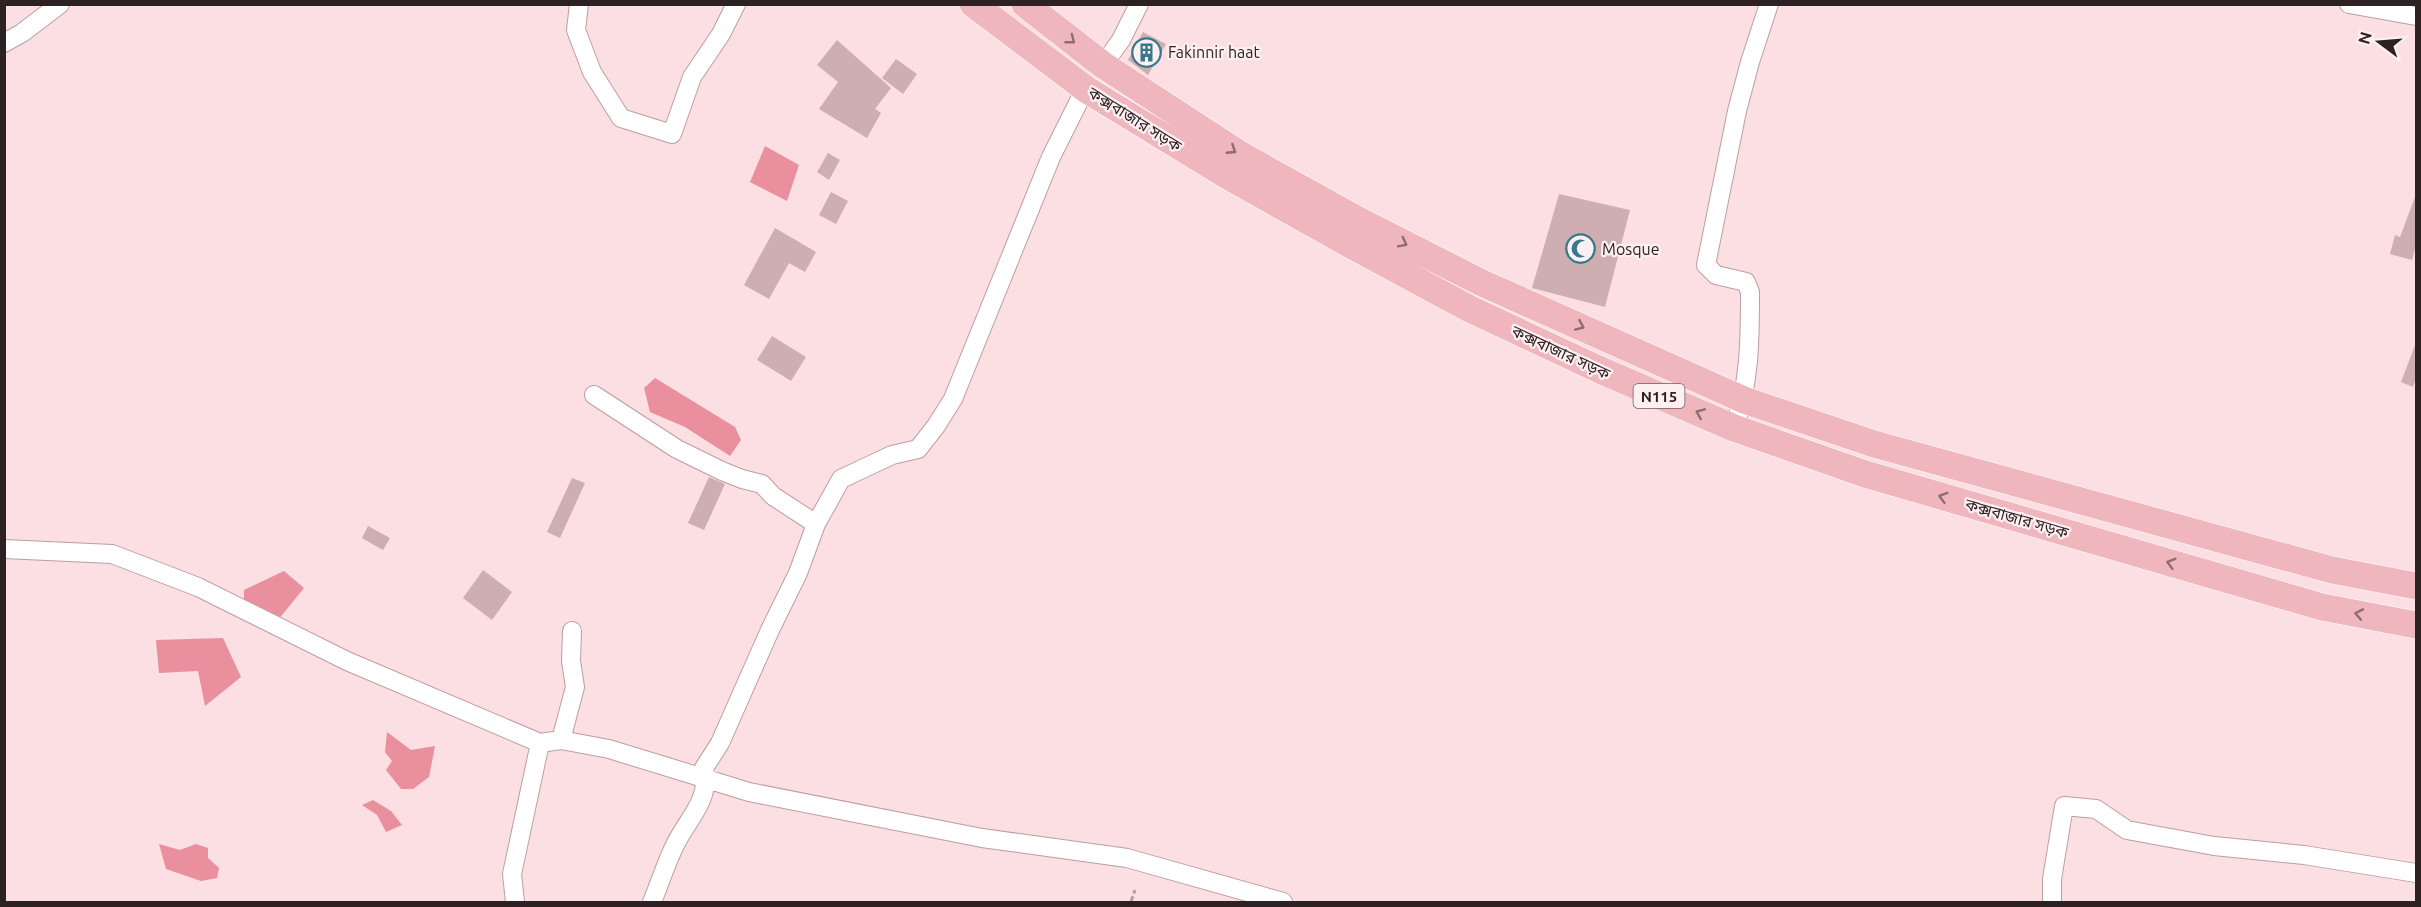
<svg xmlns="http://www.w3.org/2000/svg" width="2421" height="907" font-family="Ubuntu,'Noto Sans Bengali',sans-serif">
<rect width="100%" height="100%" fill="#fbdfe2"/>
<path fill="#ea8f9d" d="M765,146l34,19 -12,36 -37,-19z
M655,378l80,49 6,13 -11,16 -45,-29 -35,-15 -6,-24z
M284,571l20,17 -26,32 -34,-19v-11z
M223,638l18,39 -36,29 -7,-35 -39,2 -3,-33z
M387,732l24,18 24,-4 -6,31 -16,12h-12l-15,-19 6,-9 -7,-9z
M373,800l18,11 11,14 -16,7 -9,-17 -15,-10z
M159,844l21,6 16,-6 12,4v10l11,10 -2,10 -16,3 -35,-12z"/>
<path fill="#cfaeb2" d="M1143,32l23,12 -18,31 -20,-15z
M837,40l54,48 -16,21 6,4 -14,25 -48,-29 19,-27 -21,-17z
M896,59l21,15 -14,20 -21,-16z
M828,153l12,7 -11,20 -12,-8z
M831,192l17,9 -12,23 -17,-9z
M1559,194l71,16 -25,97 -73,-19z
M2415,197l1,49 -4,14 -22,-6 5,-19 5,2z
M775,228l41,24 -11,20 -16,-9 -20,36 -25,-14z
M772,336l34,21 -15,24 -34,-21z
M2415,345l1,33 -3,9 -12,-5z
M709,477l16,7 -21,46 -16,-7z
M572,478l13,5 -25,55 -13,-6z
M368,526l22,12 -7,12 -21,-12z
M483,570l29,22 -20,28 -29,-22z"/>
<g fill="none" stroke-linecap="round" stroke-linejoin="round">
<defs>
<path id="minor" d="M579,4l-3,26 16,42 29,46 51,16 20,-57 29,-43 15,-30
M2349,4l67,12
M4,43l18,-10 38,-29
M1103,65l18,-25 18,-36
M594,395l83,54 45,22 20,8 20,5 11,12 43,28
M1734,428c16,-46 16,-88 16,-136l-4,-10 -30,-7 -10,-10 31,-154 13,-49 19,-58
M4,549l108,5 86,33 149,74 193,82 21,-3 48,9 140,43 233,46 145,20 156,44
M561,740l14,-53 -4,-26 1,-30
M515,902l-3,-28 28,-131
M652,902c8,-19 14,-39 23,-57 13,-27 36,-45 29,-77l16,-25 50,-113 28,-57 18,-49 25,-45 51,-24 26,-6 18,-23 17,-27 98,-242 28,-56 8,-11
M2052,902v-23l12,-73 32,3 31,21 87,16 90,9 112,18"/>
<path id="highway" d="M973,4l114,86 139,85 123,69 121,65 130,61 134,58 131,46 457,133 94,18
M1025,4l78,61 138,90 119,66 122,62 262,117 130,44 458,126 84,16"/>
</defs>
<use href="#minor" stroke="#be9da1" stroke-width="20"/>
<use href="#highway" stroke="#fff" stroke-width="28"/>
<path stroke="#b59ea0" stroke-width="3" stroke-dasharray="6 3" stroke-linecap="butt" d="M1131,902l4,-12"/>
<use href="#minor" stroke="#fff" stroke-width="18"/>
<use href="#highway" stroke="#efb6bd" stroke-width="27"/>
</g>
<defs><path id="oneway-chevron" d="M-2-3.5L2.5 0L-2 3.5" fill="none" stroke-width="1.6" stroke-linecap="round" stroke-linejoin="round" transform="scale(1.5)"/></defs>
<g stroke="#8e6c70">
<use href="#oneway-chevron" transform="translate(1071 40) rotate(38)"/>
<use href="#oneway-chevron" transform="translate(1232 150) rotate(33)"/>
<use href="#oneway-chevron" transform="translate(1403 243) rotate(27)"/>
<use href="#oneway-chevron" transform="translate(1580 326) rotate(24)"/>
<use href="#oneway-chevron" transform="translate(1700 413) rotate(-157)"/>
<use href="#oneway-chevron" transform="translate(1943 497) rotate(-164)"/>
<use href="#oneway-chevron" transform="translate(2171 563) rotate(-164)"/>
<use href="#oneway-chevron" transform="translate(2359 614) rotate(-169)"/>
</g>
<defs>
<symbol id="building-ring" viewBox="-11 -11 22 22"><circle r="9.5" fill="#fef0f2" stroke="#37788b" stroke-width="1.5"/><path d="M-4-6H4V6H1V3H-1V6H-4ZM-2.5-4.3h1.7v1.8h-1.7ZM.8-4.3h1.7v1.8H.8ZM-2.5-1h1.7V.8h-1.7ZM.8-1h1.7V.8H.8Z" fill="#37788b"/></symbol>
<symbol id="mosque-ring" viewBox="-11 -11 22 22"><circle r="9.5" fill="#fef0f2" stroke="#37788b" stroke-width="1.5"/><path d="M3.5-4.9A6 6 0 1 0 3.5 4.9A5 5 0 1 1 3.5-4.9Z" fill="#37788b"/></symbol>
</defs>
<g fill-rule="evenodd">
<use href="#building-ring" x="1130" y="36" width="33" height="33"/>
<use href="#mosque-ring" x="1564" y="232" width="33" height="33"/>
</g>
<g text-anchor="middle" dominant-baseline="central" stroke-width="4.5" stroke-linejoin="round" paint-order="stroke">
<rect fill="#fef0f2" stroke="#6c5f61" stroke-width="1.5" x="1633.5" y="384" width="51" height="24" rx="4.5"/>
<g font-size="15" font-weight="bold" fill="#2e2123">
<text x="1659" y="396">N115</text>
</g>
<g font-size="16" fill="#2e2123" stroke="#fef0f2" text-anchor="start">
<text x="1168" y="52">Fakinnir haat</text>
<text x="1602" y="249">Mosque</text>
</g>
<g font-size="16" fill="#2e2123" stroke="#fef0f2">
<text transform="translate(1135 119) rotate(32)">কক্সবাজার সড়ক</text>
<text transform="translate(1561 352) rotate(25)">কক্সবাজার সড়ক</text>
<text transform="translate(2017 518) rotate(16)">কক্সবাজার সড়ক</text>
</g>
</g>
<rect width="2421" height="907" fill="none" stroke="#2e2123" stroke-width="12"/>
<g transform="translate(2379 42) rotate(286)" stroke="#fef0f2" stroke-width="4.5" paint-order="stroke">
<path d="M0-4.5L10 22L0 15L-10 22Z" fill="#2e2123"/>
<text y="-9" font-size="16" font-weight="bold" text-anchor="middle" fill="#2e2123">N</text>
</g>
</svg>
